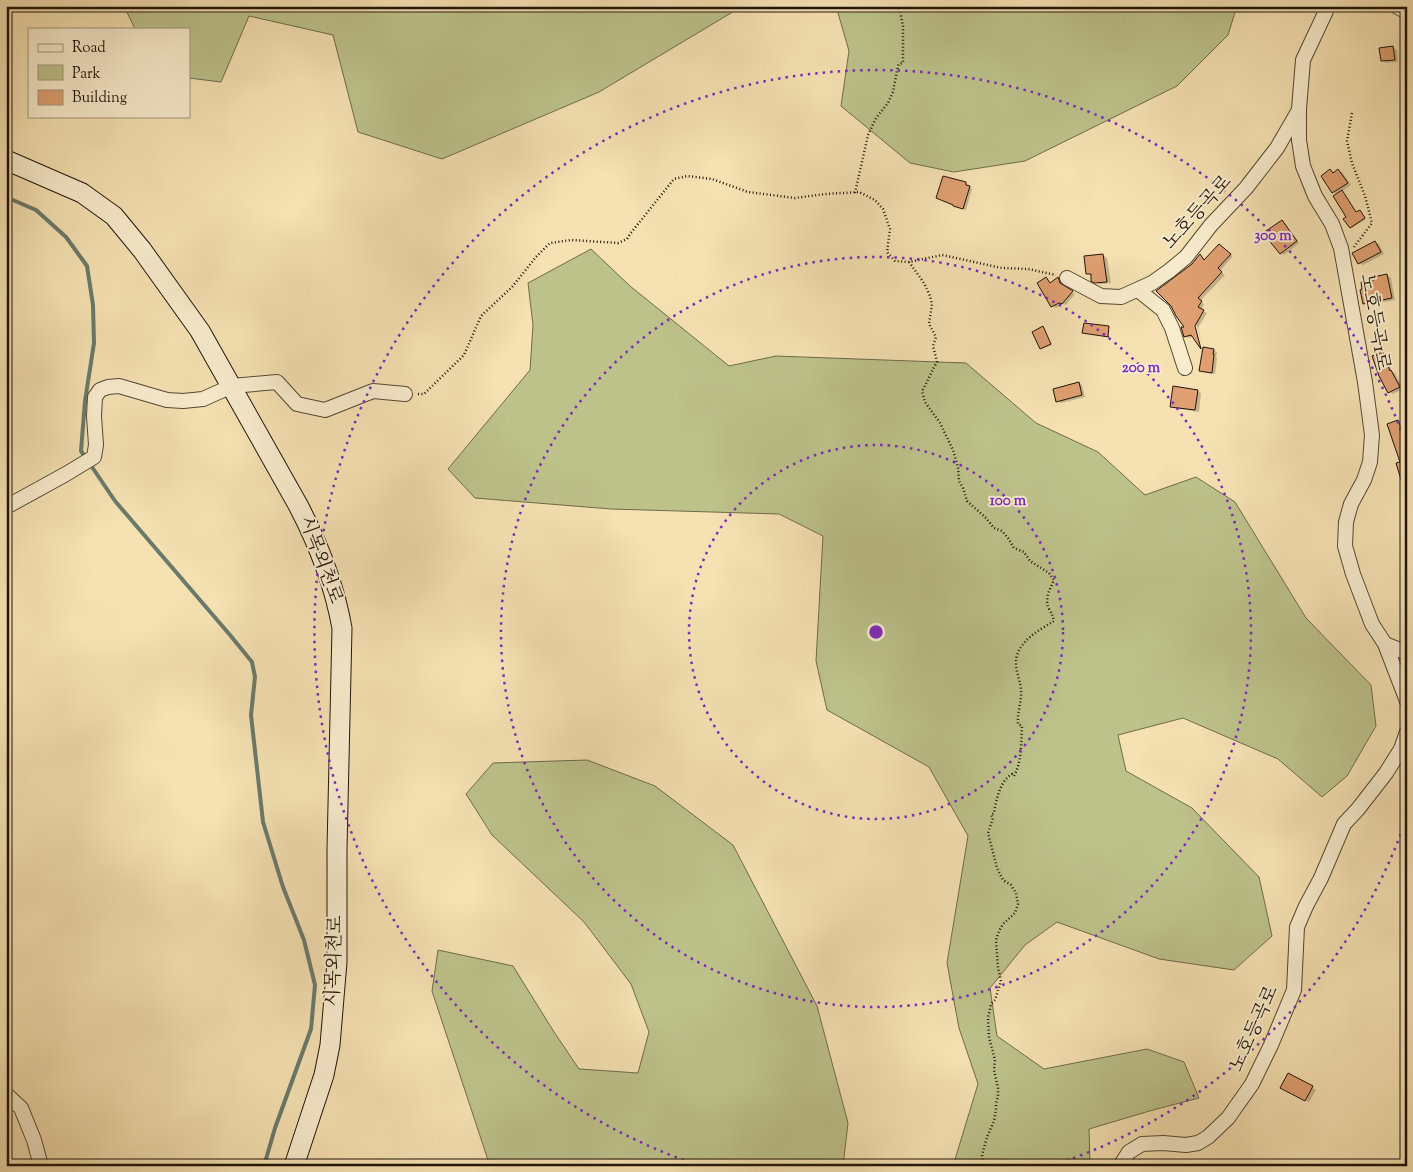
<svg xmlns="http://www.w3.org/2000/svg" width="1413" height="1172" font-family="'Sorts Mill Goudy','Noto Serif KR',serif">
<rect width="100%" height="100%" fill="#f5e1b2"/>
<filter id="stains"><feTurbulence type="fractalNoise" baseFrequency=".004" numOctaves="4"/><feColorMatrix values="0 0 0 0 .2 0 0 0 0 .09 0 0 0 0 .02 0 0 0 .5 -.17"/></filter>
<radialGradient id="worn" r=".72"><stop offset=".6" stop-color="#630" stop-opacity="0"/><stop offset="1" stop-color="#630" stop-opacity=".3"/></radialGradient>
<path fill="#bdc28b" stroke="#6e6b4a" d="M124,6h612l-5,7 -132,79 -157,67 -84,-27 -25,-97 -84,-19 -28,66 -32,-4v-49h-54z
M836,6h401l-9,29 -51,51 -152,75 -71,11 -44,-9 -69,-57 8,-55z
M591,249l39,37 99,80 47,-10 190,7 70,60 62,29 47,43 51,-18 39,25 71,116 65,67 5,41 -29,50 -25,21 -44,-38 -95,-41 -65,17 8,36 66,37 67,69 13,59 -38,34 -75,-11 -102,-37 -32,23 -35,43 7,48 47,33 103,-20 37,13 15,36 -46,12 -64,19 1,37h-137l25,-82 -19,-56 -12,-65 21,-127 -39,-69 -102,-57 -11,-49 7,-125 -44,-22 -168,-5 -136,-11 -27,-29 82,-99 3,-45 -5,-42z
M587,760l68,26 78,59 84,161 31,117 -5,43h-353l-58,-175 6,-41 75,16 41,66 25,37 59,4 11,-41 -18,-48 -47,-62 -92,-87 -26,-41 27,-31z"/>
<path fill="#0003" d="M1393,47l4,3 1,12 -12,1 -4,-2z
M1338,170l4,2 9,13 -10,7 2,1 14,20 3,-2 1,1 5,7 -14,9 -2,-1 -2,-10 -10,-22 -5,-3 -3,-21 4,2z
M966,183l6,6 -6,21 -12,-4z
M1282,221l3,2 14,20 -15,12 -3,-2z
M1375,242l4,2 5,10 -21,11 -4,-2z
M1223,247l10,9 -13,15 5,4 -25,26 4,3 -3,6 6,3 -9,15 6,21 10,1 3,2 -1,5 1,1 -2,16 -11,-2 -4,-2 4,-21 -9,-29 -2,17 -5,1 -3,-2 7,-71 8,-9 6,4z
M1103,255l4,3 4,25 -12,1 -6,-4 -1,-4 -5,-3z
M1387,275l4,3 4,22 -27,5 -4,-2 11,-22z
M1046,279l5,5 8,-5 3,1 1,6 12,8 -9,11 -3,-1 -7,4 -4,-2z
M1043,328l9,17 -10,4 -1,-1z
M1383,353l3,2 6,17 3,1 8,16 -10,5 -4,-2z
M1078,383l4,2 3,12 -24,6 -4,-2z
M1197,391l4,2 -2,19 -24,-4 -4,-2z
M1398,421l2,2 6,16 1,-1v56l-9,-30 4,-1z
M1289,1075l27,15 -7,12 -27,-15z"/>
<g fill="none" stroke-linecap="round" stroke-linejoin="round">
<path stroke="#6a7a6c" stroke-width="4" d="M6,197l30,13 30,27 21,29 6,39 1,38 -9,58 -4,50 5,7
M90,464l25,37 115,134 22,27 3,15 -4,38 12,107 20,65 21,53 11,45 -4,44 -36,99 -11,38"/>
</g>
<path fill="#df9f71" stroke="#20140a" d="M1393,46l2,14 -14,1 -2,-13z
M1330,169l3,4 5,-4 10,14 -16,10 -11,-17z
M943,176l23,6v3l4,1 -7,23 -10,-3v-1l-17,-7z
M1342,190l14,22 4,-2 5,8 -15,10 -7,-9 3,-2 -13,-21z
M1282,220l15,21 -17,13 -17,-21z
M1375,241l6,11 -23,12 -6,-11z
M1219,244l12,10 -13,14 4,4 -24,26 4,3 -4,6 6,3 -9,16 6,23 -10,-14 -7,2 -3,-10h3l-8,-11 -5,-10 -15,-15 36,-27 8,-10 4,6z
M1103,254l4,28 -13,1 -3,-2v-7h-5l-2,-18z
M1387,274l5,24 -29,6 -3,-14 2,-1 -1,-7 13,-2 -1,-3z
M1046,277l4,6 8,-6 2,6 13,8 -11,13 -3,-1 -8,4 -14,-24z
M1084,323l25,3 -1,10 1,1 -27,-4z
M1043,326l8,18 -11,5 -8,-17z
M1203,347l11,2 -1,5h1l-2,19 -13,-2z
M1383,352l7,19 1,-1 9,17 -12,6 -9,-17 -7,-20z
M1079,382l3,13 -26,7 -3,-13z
M1173,386l25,4 -3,20 -25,-3z
M1398,420l7,18 2,-1v53h-3l-8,-27 4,-1 -13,-38z
M1288,1073l25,13 -8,15 -25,-13z"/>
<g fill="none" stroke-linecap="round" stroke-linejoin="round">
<defs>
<path id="street" d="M1326,6v5l-23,49 -4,49v31l4,26 12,30 17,28 9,24 24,134 7,53 -2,27 -6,18 -13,24 -5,18 -1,24 8,28 19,50 13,20 22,57
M1396,6l11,6
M1067,278l34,18 20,1 31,-14 17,-12 17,-14 25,-32 35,-37 31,-40 22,-38
M1138,290l25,20 9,18 13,40
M6,507l60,-33 28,-17 2,-12 -2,-29 1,-19 5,-7 8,-3 11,-1 48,14 16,1 20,-2 29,-13 45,-4 20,22 28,6 48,-19 32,3
M1385,644l17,7 5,3
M6,1094l15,14 13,32 7,26
M1120,1166l9,-14 13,-8 21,-1 23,2 12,-2 10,-6 20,-19 24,-34 19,-39 23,-55 3,-63 9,-21 15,-28 23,-54 14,-15 28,-36 15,-24 6,-17"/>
<path id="secondary" d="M6,160l76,33 32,23 28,34 58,81 98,174c21,40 36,78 44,123l-5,221v113l-7,83 -6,30 -30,91"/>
</defs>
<use href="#street" stroke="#554734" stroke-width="16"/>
<use href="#secondary" stroke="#20140a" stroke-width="21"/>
<path stroke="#20140a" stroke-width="2.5" stroke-dasharray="1 2.5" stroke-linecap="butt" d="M1352,113l-5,28 5,22 13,33 7,27 -18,24
M855,193l13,-58 8,-17 12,-15 5,-11 5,-26 1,-2 4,-1v-37l-4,-20
M909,262l15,21 6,13 2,8 -3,20 7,13 -3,9 4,16c-6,10 -9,19 -15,29l3,11 15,21 13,27 5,18 1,13 4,7 4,13 19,17 8,10 8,3 6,7 6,10 10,4 6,9 19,12 5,7c-4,9 -10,19 -5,29 3,5 4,7 5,12 -16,10 -40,22 -38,45 1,8 4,15 5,23 1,12 -4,23 -3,35l4,2c-1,17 0,35 -8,50l-2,-2c-12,7 -16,26 -18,39l-3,2 2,3 -5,15 9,35 6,12 8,5 5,8 2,11 -3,9 -12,11 -4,7 -3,9 2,28 2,8 1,5 -6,19 -4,4 -3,14 1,19 6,23 -1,10 4,18v9l-2,6v7l-2,11 -7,16 -5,18 1,11
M418,394h6l40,-39 17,-39 31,-29 24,-30 14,-14 21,-3 47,3 9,-4 3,-5 44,-55 13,-3 25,3 36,13 47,6 30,-4 34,-2 16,8 8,9 7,20 -3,23 8,9 14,1 33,-7 60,13 26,1 28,6"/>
<use href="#street" stroke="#f8eccd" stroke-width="14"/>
<use href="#secondary" stroke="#f8eccd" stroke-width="19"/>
</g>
<g fill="none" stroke="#7b2cbf" stroke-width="2.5" stroke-dasharray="2.5 5">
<circle cx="876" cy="632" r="187"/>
<circle cx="876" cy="632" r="375"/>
<path d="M1406 820A562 562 0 0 1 1054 1165M698 1165A562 562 0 1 1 1406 444"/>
</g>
<g text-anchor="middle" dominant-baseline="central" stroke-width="4" stroke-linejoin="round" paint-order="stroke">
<g font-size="19" fill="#20140a" stroke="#f8eccd">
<text transform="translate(1198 213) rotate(-48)">노호등곡로</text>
<text transform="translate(1374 322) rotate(80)">노호등곡1로</text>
<text transform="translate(320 560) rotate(70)">시목외천로</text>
<text transform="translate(335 961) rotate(-88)">시목외천로</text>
<text transform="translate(1255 1029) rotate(-66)">노호등곡로</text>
</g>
</g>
<circle cx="876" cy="632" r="8" fill="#7b2cbf" stroke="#f8eccd" stroke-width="2.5"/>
<g font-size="15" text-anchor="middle" font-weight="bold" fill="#7b2cbf" stroke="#f8eccd" stroke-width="4" stroke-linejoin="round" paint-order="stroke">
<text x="1273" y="240">300 m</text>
<text x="1141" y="372">200 m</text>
<text x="1008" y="505">100 m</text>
</g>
<rect width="1413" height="1172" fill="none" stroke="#f5e1b2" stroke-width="25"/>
<rect x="8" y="8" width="1398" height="1157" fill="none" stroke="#20140a" stroke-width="2.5"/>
<rect x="12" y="12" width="1388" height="1147" fill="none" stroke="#20140a"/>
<rect x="28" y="28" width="162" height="90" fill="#f8eccd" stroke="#a2967f"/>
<rect x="38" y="44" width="25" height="8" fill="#f8eccd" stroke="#a2967f"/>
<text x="72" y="52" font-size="15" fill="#20140a">Road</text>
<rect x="38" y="65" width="25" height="15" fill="#bdc28b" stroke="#a2967f"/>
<text x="72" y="78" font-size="15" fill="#20140a">Park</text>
<rect x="38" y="90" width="25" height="15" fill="#df9f71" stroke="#a2967f"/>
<text x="72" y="102" font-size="15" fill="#20140a">Building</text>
<rect width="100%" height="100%" filter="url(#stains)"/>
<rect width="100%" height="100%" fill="url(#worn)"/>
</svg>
